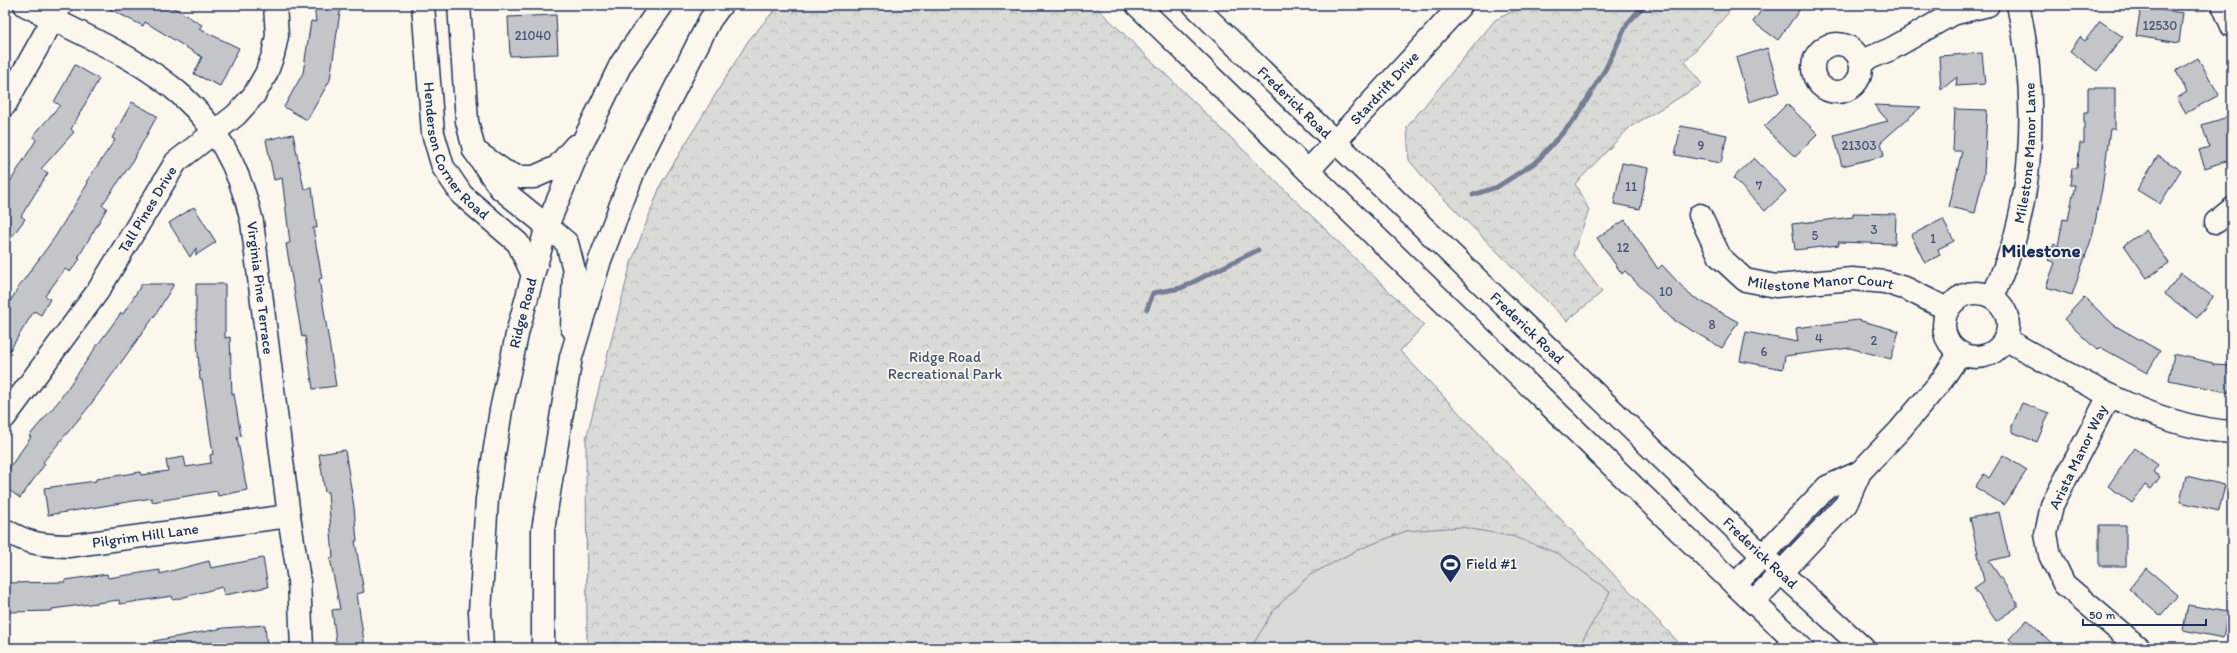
<svg xmlns="http://www.w3.org/2000/svg" width="2237" height="653" font-family="Itim,sans-serif">
<defs>
<pattern id="forest-crowns" width="20" height="18" patternUnits="userSpaceOnUse"><rect width="20" height="18" fill="#dadad7"/><path d="M2 6a3 3 0 1 1 6 0M12 15a3 3 0 1 1 6 0" fill="none" stroke="#babbbb"/></pattern>
</defs>
<rect width="100%" height="100%" fill="#fbf7ec"/>
<filter id="ink" filterUnits="userSpaceOnUse"><feTurbulence type="fractalNoise" baseFrequency=".025" numOctaves="2"/><feDisplacementMap in="SourceGraphic" scale="8" xChannelSelector="R" yChannelSelector="G"/><feConvolveMatrix kernelMatrix="1 2 1 2 8 2 1 2 1" color-interpolation-filters="sRGB"/></filter>
<g filter="url(#ink)">
<path fill="url(#forest-crowns)" stroke="#7a849a" d="M779,5h315l330,320 -24,26 284,297h-1097l-1,-209 45,-176 30,-79 87,-143z
M1525,5h210l-50,57 17,22 -72,43 -55,57 14,26 -16,44 29,38 -35,29 -139,-138 -19,-23 -2,-33 88,-107z"/>
<path fill="#dadad7" stroke="#7a849a" d="M1461,527l54,10 44,17 51,38 -32,56h-327l22,-37 37,-36 47,-25 49,-19z"/>
<g fill="none" stroke-linecap="round" stroke-linejoin="round">
<path stroke="#747e96" stroke-width="5" d="M1473,195l24,-8 39,-25 40,-44 30,-50 21,-44 17,-19
M1147,309l6,-16 28,-5 77,-38"/>
</g>
<path fill="#c3c5c9" stroke="#1b2f5e" d="M102,5h67l33,20 -3,4 40,19 -19,38 -26,-12 8,-17 -57,-35 -2,4z
M314,5h27l-11,75 -23,40 -23,-13 19,-34 8,-52 5,1z
M1765,5h38l-25,35 -25,-18z
M2141,7l42,6 -4,30 -43,-7z
M556,15l2,39 -48,2 -2,-39z
M2100,21l23,16 -26,34 -27,-20 10,-14 5,4z
M1767,48l13,44 -31,10 -13,-44z
M1982,53l3,31 -29,2 1,-9 -16,13 -2,-34z
M2198,58l21,37 -33,18 -9,-15 10,-6 -11,-21z
M75,65l24,14 -28,50 3,3 -33,37 7,4 -27,43 4,3 -20,27v-56l31,-50 -3,-4 27,-31 -6,-3z
M2088,88h27v41h-5l-8,60 -10,48 -20,58 -26,-8 9,-24 -7,-3 6,-16 4,2 5,-27 5,1 7,-35h-5l2,-17h5l3,-25h4v-31h4z
M132,102l25,14 -26,48 -29,41 5,3 -29,50 2,1 -10,13 -5,-3 -20,27 5,3 -9,16 -7,-4 -29,47v-48l15,-25 35,-48 33,-54 -2,-1 29,-42 -3,-2z
M1787,104l31,30 -23,23 -31,-30z
M1874,105l47,2 -40,35 3,14 -42,10 -8,-31 54,-14z
M1955,109l32,1 -3,64 -9,39 -26,-6 13,-56h-9z
M2228,117l4,13v29l-27,9 -6,-18 10,-3 -7,-22z
M1681,126l46,9 -6,28 -46,-8z
M293,134l11,55 8,-1 5,40h-4l9,50 -3,1 17,107 -23,3 -8,-53 -3,1 -16,-93 4,-1 -8,-65 -8,2 -8,-40z
M2158,156l23,14 -21,34 -23,-14z
M1754,158l32,33 -21,20 -32,-33z
M1622,163l26,5 -8,41 -26,-5z
M194,207l22,35 -20,13v-7l-6,9 -21,-34z
M1853,213l43,1 -1,30 -57,-2 1,3 -44,5 -3,-26 61,-7z
M1943,219l11,22 -16,8 2,6 -15,8 -14,-28z
M1625,220l33,49 4,-4 28,30 48,27 -16,26 -50,-29 -47,-48 -3,3 -25,-36z
M2146,230l23,33 -22,15 -23,-33z
M2181,273l32,24 -16,21 -32,-24z
M142,284h32l-18,30 -68,94 -45,54 2,2 -25,34 -15,-11v-13l26,-37 -2,-1 29,-34 38,-55 25,-34 2,1z
M196,284h29v54l5,-1 2,57h2l7,42 -4,1 10,53 -29,6 -1,-5 -65,11v-4l-104,17 -4,-27 52,-7v-2l44,-7 1,3 27,-4 -2,-11 18,-3 2,10 25,-4 -1,-8 3,-1 -11,-74h-2l-4,-55z
M2084,297l30,28 46,26 -13,22 -47,-26 -3,3 -33,-31z
M1858,320l41,11 -8,28 -41,-11 -65,8 -2,13 -43,-8 6,-29 52,10 -2,-14z
M2174,354l39,9v2l19,1v27l-63,-13z
M2022,403l27,10 -12,29 -25,-10v-6z
M2135,448l23,17 -5,7 7,5 -9,12 -6,-4 -13,18 -24,-17z
M345,450l9,57 3,34h-2l9,51 -7,2 8,54h-28l-5,-38 8,-1 -10,-51h3l-5,-66h-3l-6,-38z
M2003,455l24,15 -23,35 -29,-18 9,-13 5,4z
M2186,476l39,9 -6,26 -39,-9z
M1999,512l10,44 -20,5 28,41v5l-21,14 -22,-33 10,-7 -14,-63z
M2099,525h27v41h-27z
M263,558l5,29 -44,8 -2,-8 -49,13 -1,-4 -52,8 -1,-4 -67,9v2l-45,1v-29l58,-1v-2l42,-6 1,4 52,-8v4l49,-13 2,7z
M2146,568l32,27 -18,21 -31,-27z
M2188,605l40,7 -5,26 -40,-8z
M2027,620l30,28h-39l-9,-9z
M265,625l2,23h-113v-7l70,-13z"/>
<g fill="none" stroke-linecap="round" stroke-linejoin="round">
<defs>
<g id="minor">
<path id="s1" d="M25,5c110,57 196,82 227,217l37,294 10,64 3,68"/>
<path id="s2" d="M423,5l10,128 10,34 19,28 56,48 15,32"/>
<path d="M459,5l8,116 7,29 26,38 47,38"/>
<path d="M2223,5l9,21"/>
<circle cx="1837" cy="68" r="24"/>
<path d="M1860,62l31,-13 61,-35 36,-9"/>
<path d="M5,105l56,-100"/>
<path id="s3" d="M1308,171l153,-166"/>
<path id="s4" d="M1700,215l20,42 25,23 31,6 76,-7 33,3 22,7 40,20"/>
<path d="M2216,222l16,-13"/>
<circle cx="1976" cy="325" r="32"/>
<path id="s5" d="M1993,297c7,-20 17,-40 22,-60 20,-73 20,-158 3,-232"/>
<path d="M2005,339c67,37 150,89 227,93"/>
<path d="M2109,396l-57,109 -6,29 4,21 14,29 75,64"/>
<path id="s6" d="M5,417l93,-126 78,-129 60,-47 18,-20 12,-21 7,-19 4,-19 -2,-31"/>
<path id="s7" d="M5,530c24,14 35,15 63,16l221,-30"/>
<path d="M1735,585l92,-98 33,-15"/>
<path d="M1753,602l93,-98 14,-32 39,-41 43,-51 18,-27"/>
</g>
<g id="major">
<path d="M1137,5l598,580 67,63"/>
<path id="s8" d="M1194,5l569,551 100,92"/>
</g>
<g id="highway">
<path d="M474,150l30,21 14,6h16l23,-10 18,-21"/>
<path d="M547,226l20,17 7,27 -2,58"/>
<path id="s9" d="M482,648l-2,-36 7,-113 14,-89 17,-80 15,-55 14,-49 32,-76 42,-86 41,-59"/>
<path d="M543,648v-118l28,-173 29,-97 35,-92 75,-148 11,-15"/>
</g>
</defs>
<use href="#minor" stroke="#1b2f5e" stroke-width="25"/>
<use href="#major" stroke="#1b2f5e" stroke-width="25"/>
<use href="#highway" stroke="#1b2f5e" stroke-width="25"/>
<use href="#minor" stroke="#fbf7ec" stroke-width="22"/>
<use href="#major" stroke="#fbf7ec" stroke-width="22"/>
<use href="#highway" stroke="#fbf7ec" stroke-width="22"/>
</g>
</g>
<defs>
<symbol id="stadium-pin" viewBox="-11 -11 22 30"><path d="M0 17L-7.5 6A9.5 9.5 0 1 1 7.5 6Z" fill="#1b2f5e" stroke="#fbf7ec"/><path d="M0-5a6.5 5 0 1 0 0 10a6.5 5 0 1 0 0-10ZM-3.5-1.8h7v3.6h-7Z" fill="#fff"/></symbol>
</defs>
<g fill-rule="evenodd">
<use href="#stadium-pin" x="1438" y="552" width="25" height="34"/>
</g>
<g text-anchor="middle" dominant-baseline="central" stroke-width="3.5" stroke-linejoin="round" paint-order="stroke">
<g font-size="13" fill="#455479">
<text x="2160" y="25">12530</text>
<text x="533" y="35">21040</text>
<text x="1701" y="145">9</text>
<text x="1859" y="145">21303</text>
<text x="1759" y="185">7</text>
<text x="1631" y="186">11</text>
<text x="1874" y="229">3</text>
<text x="1815" y="235">5</text>
<text x="1933" y="238">1</text>
<text x="1623" y="247">12</text>
<text x="1666" y="291">10</text>
<text x="1712" y="324">8</text>
<text x="1819" y="338">4</text>
<text x="1874" y="340">2</text>
<text x="1764" y="351">6</text>
</g>
<g font-size="15" fill="#1b2f5e" stroke="#fbf7ec">
<text stroke="none"><textPath href="#s3" startOffset="113">Stardrift Drive</textPath></text>
<text stroke="none"><textPath href="#s8" startOffset="140">Frederick Road</textPath></text>
<text stroke="none"><textPath href="#s2" startOffset="154">Henderson Corner Road</textPath></text>
<text stroke="none"><textPath href="#s5" startOffset="149">Milestone Manor Lane</textPath></text>
<text stroke="none"><textPath href="#s6" startOffset="252">Tall Pines Drive</textPath></text>
<text stroke="none"><textPath href="#s4" startOffset="157">Milestone Manor Court</textPath></text>
<text stroke="none"><textPath href="#s1" startOffset="395">Virginia Pine Terrace</textPath></text>
<text stroke="none"><textPath href="#s9" startOffset="339">Ridge Road</textPath></text>
<text stroke="none"><textPath href="#s8" startOffset="464">Frederick Road</textPath></text>
<text transform="translate(2078 457) rotate(-64)">Arista Manor Way</text>
<text stroke="none"><textPath href="#s7" startOffset="144">Pilgrim Hill Lane</textPath></text>
<text stroke="none"><textPath href="#s8" startOffset="788">Frederick Road</textPath></text>
</g>
<g font-size="15" fill="#415176" stroke="#fbf7ec">
<text x="945" y="357">Ridge Road<tspan x="945" dy="17">Recreational Park</tspan></text>
</g>
<g font-size="15" fill="#1b2f5e" stroke="#fbf7ec" text-anchor="start">
<text x="1466" y="564">Field #1</text>
</g>
<g font-size="19" font-weight="bold" fill="#1b2f5e" stroke="#fbf7ec">
<text x="2041" y="250">Milestone</text>
</g>
</g>
<rect width="2237" height="653" fill="none" stroke="#fbf7ec" stroke-width="20"/>
<rect x="10" y="10" width="2217" height="633" fill="none" stroke="#1b2f5e" stroke-width="1.5" filter="url(#ink)"/>
<path d="M2083 619v6h123v-6" fill="none" stroke="#1b2f5e" stroke-width="2"/>
<text x="2089" y="619" font-size="12" fill="#1b2f5e" stroke="#fbf7ec" stroke-width="3" paint-order="stroke">50 m</text>
</svg>
